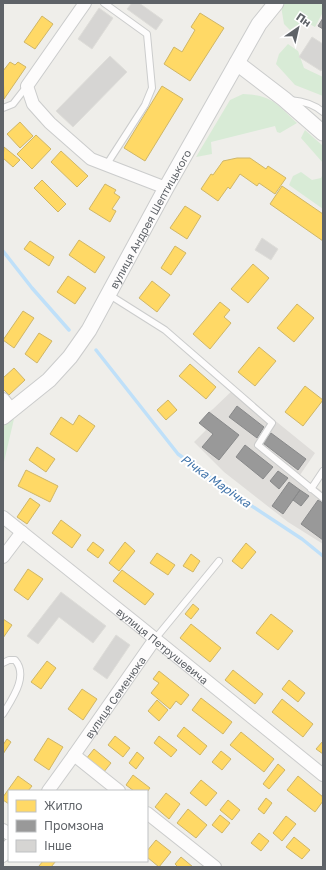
<svg xmlns="http://www.w3.org/2000/svg" width="326" height="870" font-family="'Golos Text',sans-serif">
<rect width="100%" height="100%" fill="#efeeea"/>
<path fill="#dfddda" d="M235,388l80,65 -15,22 23,17v52l-35,-22 -64,-50 -30,-30 12,-12 -7,-7 10,-11 4,-3z"/>
<path fill="#d8ebd6" d="M283,3h40v9l-8,15 -11,-6 -14,9 -6,-6 -3,-18z
M288,44l10,7 6,17 19,9v19l-28,-11 -19,-21 3,-10z
M243,94c29,1 34,10 54,29l-17,10 -3,-1 -2,-6 -64,16 1,12 -16,3 34,-57z
M305,130l18,16v17l-22,-25z
M301,172l11,8 9,-2 2,-4v35l-34,-24 4,-9z
M14,419l-11,47v-40z"/>
<path fill="#ffd966" stroke="#cfb667" d="M200,13l24,15 -34,53 -26,-17 10,-17 8,5 13,-22 -4,-3z
M42,16l11,8 -18,25 -11,-7z
M10,62l5,3 3,-3 8,5 -22,32 -1,-28z
M162,86l21,13 -38,62 -21,-13z
M20,122l13,14 -13,12 -13,-14z
M36,135l15,14 -19,20 -15,-15z
M4,147l16,13 -7,7 -10,-9z
M61,151l27,25 -11,11 -26,-25z
M237,158h13l16,11 2,-3 18,12 -11,16 -16,-11 -2,3 -17,-12 -10,15 -2,-2 -10,14 -17,-12 10,-15 2,1 10,-14z
M42,180l24,24 -8,8 -24,-24z
M105,184l11,6 -2,3 6,4 -8,12 4,2 -6,11 -21,-13z
M282,186l41,28v27l-53,-37z
M185,206l16,10 -14,23 -17,-11z
M79,240l26,17 -10,16 -26,-18z
M30,241l24,16 -5,9 -25,-17z
M175,246l11,7 -15,22 -10,-7z
M253,264l16,14 -21,25 -17,-14z
M68,276l18,12 -11,16 -18,-12z
M152,281l18,14 -13,17 -18,-14z
M220,302l10,8 -6,7 7,6 -21,26 -17,-15z
M297,304l17,14 -20,24 -17,-14z
M23,311l11,7 -20,30 -11,-8z
M39,333l13,8 -15,22 -12,-9z
M259,347l17,14 -21,25 -17,-14z
M190,364l26,23 -10,12 -27,-23z
M14,368l11,12 -16,15 -6,-6v-11z
M305,386l18,14 -20,26 -18,-14z
M168,400l9,10 -11,10 -9,-10z
M79,415l16,11 -18,26 -27,-18 11,-17 12,8z
M37,447l18,12 -9,13 -17,-12z
M26,470l32,16 -8,16 -32,-16z
M30,498l10,7 -13,19 -10,-7z
M61,520l20,15 -9,13 -20,-15z
M93,542l11,8 -6,8 -11,-8z
M125,542l10,9 -16,20 -10,-8z
M246,543l10,9 -14,17 -10,-8z
M157,553l18,12 -7,10 -18,-12z
M191,554l9,7 -7,11 -10,-6z
M28,569l15,10 -15,21 -14,-10z
M122,570l32,24 -9,11 -32,-24z
M193,604l6,5 -8,10 -6,-5z
M271,614l22,17 -15,19 -22,-17z
M3,619l9,6 -9,13z
M191,624l30,24 -11,14 -30,-24z
M47,661l9,7 -15,21 -10,-7z
M233,670l30,24 -8,10 -30,-24z
M159,671l30,24 -8,10 -5,-4 -6,8 -19,-16 8,-10 -6,-4z
M289,680l16,13 -7,9 -16,-13z
M82,689l15,10 -14,21 -15,-11z
M201,698l31,24 -9,12 -31,-24z
M282,699l31,25 -10,13 -31,-25z
M157,700l11,10 -9,11 -11,-10z
M184,727l23,19 -7,9 -23,-19z
M241,732l33,27 -10,13 -34,-27z
M115,736l15,12 -7,9 -15,-12z
M159,736l18,14 -6,7 -17,-14z
M48,738l15,9 -14,23 -15,-10z
M7,739l4,3 -8,12v-9z
M323,741v13l-7,-5z
M94,749l17,14 -8,10 -17,-14z
M221,751l10,8 -9,11 -10,-8z
M137,752l7,6 -8,11 -7,-6z
M278,764l7,6 -16,19 -6,-5z
M133,775l17,13 -3,4v-1h-13l-8,-6z
M18,776l14,10 -4,5h-19v13l-6,-4v-3z
M298,776l25,21v4l-8,11 -28,-22z
M201,780l16,13 -11,13 -16,-13z
M166,793l14,11 -11,15 -14,-12z
M266,798l6,5 -8,11 -6,-5z
M228,800l12,10 -8,10 -12,-10z
M188,809l19,16 -11,13 -19,-15z
M220,815l10,8 -8,10 -10,-8z
M286,816l10,8 -14,17 -9,-8z
M259,833l10,8 -8,10 -10,-8z
M294,837l16,13 -8,9 -16,-12z
M156,840l15,12 -12,15 -12,-10v-6z
M181,857l12,10h-15l-3,-3z
M43,861h13l-5,6h-10l-2,-1z"/>
<path fill="#999" stroke="#88898a" d="M323,18v11l-5,-3z
M237,406l27,21 -7,11 -28,-21z
M209,412l30,23 -20,25 -17,-13 11,-13 -14,-11z
M271,433l35,26 -8,11 -35,-27z
M245,445l28,22 -10,12 -27,-22z
M278,471l10,7 -9,11 -9,-8z
M289,482l11,8 -17,24 -11,-8z
M300,490l9,6 -8,10 -8,-6z
M318,500l5,3v37l-22,-16z"/>
<g fill="none" stroke-linecap="round" stroke-linejoin="round">
<path stroke="#bfe0f9" stroke-width="3.5" d="M3,251l29,37 37,42
M96,350l82,104 51,37 73,48 21,17"/>
</g>
<path fill="#d6d5d3" stroke="#deddd9" d="M132,3h7l24,17 -7,10 -29,-21z
M99,8l14,10 -21,31 -14,-10z
M312,37l11,7v24l-2,3 -22,-14z
M110,56l17,16 -54,55 -17,-16z
M262,238l16,11 -7,11 -16,-10z
M61,592l45,34 -13,17 -34,-26 -21,27 -11,-8z
M116,635l14,10 -23,34 -14,-10z"/>
<g fill="none" stroke-linecap="round" stroke-linejoin="round">
<defs>
<path id="service" d="M104,3l43,31 5,54 -7,17 -38,59
M290,100c12,1 24,4 33,12
M3,108l10,-4 14,-18
M108,294l57,36 107,93 -14,22 65,53
M311,489l12,-18
M155,639l64,-78
M3,663l6,-3h6c14,16 -3,39 -12,54"/>
<g id="minor">
<path d="M85,3l-58,83 6,18 17,19 41,36 75,29"/>
<path d="M3,399l9,11"/>
<path id="s1" d="M3,517l135,108 185,150"/>
<path d="M3,557l19,-25"/>
<path id="s2" d="M74,755l81,-116"/>
<path d="M48,791l26,-36 45,36"/>
<path d="M147,813l68,54"/>
<path d="M3,830l6,4"/>
<path d="M3,856l6,-11"/>
</g>
<g id="tertiary">
<path d="M237,63l47,36 39,34"/>
<path id="s3" d="M3,417l46,-37 21,-23 19,-27 77,-142 93,-164 17,-21"/>
</g>
</defs>
<use href="#service" stroke="#cbcccc" stroke-width="8"/>
<use href="#minor" stroke="#cbcccc" stroke-width="14"/>
<use href="#tertiary" stroke="#cbcccc" stroke-width="17"/>
<use href="#service" stroke="#fdfcfc" stroke-width="6"/>
<use href="#minor" stroke="#fdfcfc" stroke-width="12"/>
<use href="#tertiary" stroke="#fdfcfc" stroke-width="15"/>
</g>
<g text-anchor="middle" dominant-baseline="central" stroke-width="4" stroke-linejoin="round" paint-order="stroke">
<g font-size="11" fill="#5f6368" stroke="#fff">
<text stroke="none"><textPath href="#s3" startOffset="250">вулиця Андрея Шептицького</textPath></text>
<text stroke="none"><textPath href="#s1" startOffset="205">вулиця Петрушевича</textPath></text>
<text stroke="none"><textPath href="#s2" startOffset="71">вулиця Семенюка</textPath></text>
</g>
<g font-size="12" font-style="italic" fill="#4174aa" stroke="#fff">
<text transform="translate(216 481) rotate(35)">Річка Марічка</text>
</g>
</g>
<rect width="326" height="870" fill="none" stroke="#5f6368" stroke-width="8"/>
<rect x="8" y="790" width="140" height="72" fill="#ffffff" stroke="#bfc1c3"/>
<rect x="16" y="800" width="20" height="12" fill="#ffd966" stroke="#bfc1c3"/>
<text x="44" y="810" font-size="12" fill="#5f6368">Житло</text>
<rect x="16" y="820" width="20" height="12" fill="#999999" stroke="#bfc1c3"/>
<text x="44" y="830" font-size="12" fill="#5f6368">Промзона</text>
<rect x="16" y="840" width="20" height="12" fill="#d6d5d3" stroke="#bfc1c3"/>
<text x="44" y="850" font-size="12" fill="#5f6368">Інше</text>
<g transform="translate(298 28) rotate(34)" stroke="#ffffff" stroke-width="3" paint-order="stroke">
<path d="M0-3L7 15L0 10L-7 15Z" fill="#5f6368"/>
<text y="-6" font-size="11" font-weight="bold" text-anchor="middle" fill="#5f6368">Пн</text>
</g>
</svg>
